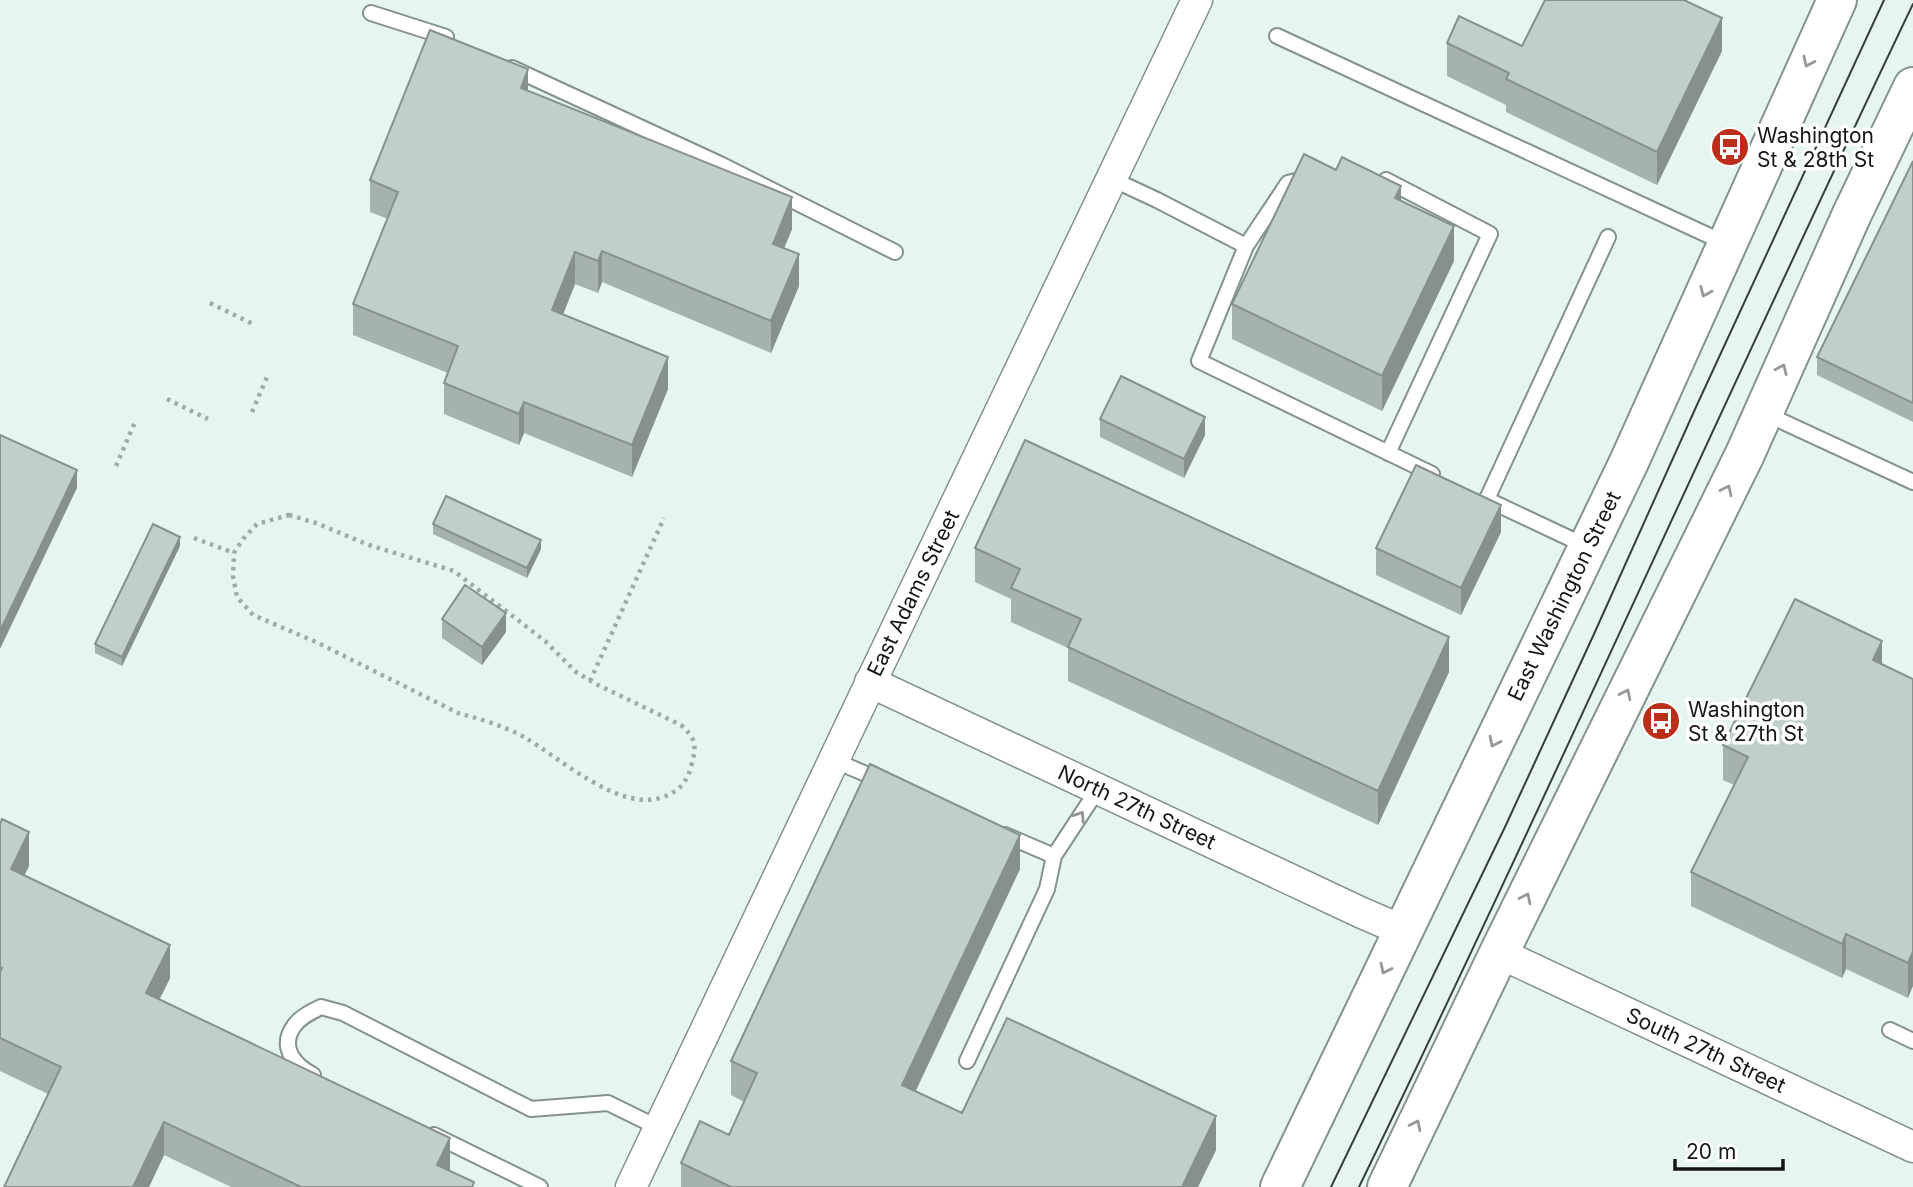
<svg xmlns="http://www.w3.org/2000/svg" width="1913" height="1187" font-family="Inter,sans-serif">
<rect width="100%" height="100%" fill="#e7f5f2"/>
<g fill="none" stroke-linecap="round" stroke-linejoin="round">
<defs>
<path id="lane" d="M371,13l75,24
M1277,36l450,208
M512,68l208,96 175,88
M1112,179l45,21 89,46 -47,115 233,113
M1386,180l104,54 -102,219
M1246,246l42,-63 20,-5
M1764,413l149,69
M1486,499l102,48
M1487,499l121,-262
M833,760l47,20
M1005,835l49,21 44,-67
M1890,1030l23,11
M967,1061l80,-172 7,-33
M313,1075c-19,-10 -34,-28 -19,-49 6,-9 17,-14 27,-19l22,6 188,96 77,-6 51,25
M434,1135l106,52"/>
<path id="street" d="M870,682l492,231 42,18
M1499,953l414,194
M631,1187l276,-581 290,-606"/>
<path id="primary" d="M1280,1187l349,-725 208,-462
M1387,1187l112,-234 246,-499 107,-240 61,-127"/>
</defs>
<use href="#lane" stroke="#84928f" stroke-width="18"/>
<use href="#street" stroke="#84928f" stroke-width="33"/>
<use href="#primary" stroke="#84928f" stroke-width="42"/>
<path stroke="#a0aba8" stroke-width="4.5" stroke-dasharray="3.5 5" stroke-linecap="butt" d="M210,303l43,21
M167,399l41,20
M252,412l15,-35
M116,466l19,-44
M289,515l27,8 53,22 85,26 91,70 31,31 20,12 85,41c14,13 16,19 11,38 -4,18 -12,28 -29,34 -43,16 -103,-39 -139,-60 -20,-11 -44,-18 -66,-24l-142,-71 -63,-27 -16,-18 -4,-21 1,-23 9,-14 14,-15z
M194,538l40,15
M590,681l74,-163"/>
<use href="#lane" stroke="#fff" stroke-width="14"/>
<use href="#street" stroke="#fff" stroke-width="30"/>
<use href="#primary" stroke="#fff" stroke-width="38"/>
<path stroke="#373e3c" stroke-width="2" d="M1331,1187l174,-360 89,-193 102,-227 188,-407
M1359,1187c190,-392 366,-790 554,-1183"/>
</g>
<path fill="#a5b2af" d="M1447,43l75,3 200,5 -65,134 -151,-73v-7l-59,-29z
M528,91l264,138 -8,19 15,38 -28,67 -169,-71 -4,11 -23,-9 -12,31 105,74 -36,88 -108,-44 -5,12 -75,-31v-31l4,-10 -95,-38v-31l35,-85 -18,-7v-32z
M1913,161v261l-96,-47v-18z
M1401,201l53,60 -72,150 -150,-72v-35z
M1100,419l105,16 -21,43 -84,-41z
M433,524l108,25 -14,29 -94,-44z
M1501,532l-40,83 -85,-40v-27z
M180,546l-58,120 -27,-13v-9z
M975,548l474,124 -71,153 -310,-144v-33l-57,-26v-23l-36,-17z
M442,619l64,13 -24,33 -40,-27z
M1882,664l31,15 -5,319 -62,-29 -4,9 -151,-72v-34l43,-87 -11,-5v-35z
M0,824l29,42 -5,10 146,102 -11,22 291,171 24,16h-243l-67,-32 -15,32h-145l44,-93 -48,-23z
M1020,869l-104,222 46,22 254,37 -18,37h-517v-24l48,-28 15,-33 -13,-7v-34z"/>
<path fill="#86918e" d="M1722,18v33l-65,134v-33z
M528,69v32l-7,-13z
M1401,186v34l-6,-22z
M792,197v32l-19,46v-31z
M1454,226v35l-72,150v-35z
M602,251v31l-4,11v-32z
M575,252v32l-23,58v-32z
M799,254v32l-28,67v-32z
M668,357v32l-36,88v-32z
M524,402v31l-5,12v-31z
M1205,417v18l-21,43v-19z
M77,470v18l-77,161v-18z
M1501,505v27l-40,83v-27z
M180,537v9l-58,120v-9z
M541,540v9l-14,29v-10z
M506,613v19l-24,33v-18z
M1449,637v35l-71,153v-34z
M1882,641v35l-9,-16z
M29,832v34l-18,37v-34z
M1020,835v34l-118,250v-34z
M1846,934v35l-4,9v-34z
M170,945v33l-24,49v-34z
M1913,952v34l-5,12v-35z
M1216,1116v34l-18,37h-16z
M164,1122v33l-15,32h-16z
M450,1138v33l-13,-6z"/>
<path fill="#c0cfcb" stroke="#86918e" stroke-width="2" d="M1545,0h139l38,18 -65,134 -151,-73 3,-6 -62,-30 12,-27 63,30z
M430,30l98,39 -7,19 271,109 -19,47 26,10 -28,67 -169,-70 -4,10 -23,-9 -23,58 116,47 -36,88 -108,-43 -5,12 -75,-31 14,-37 -105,-42 45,-112 -28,-12z
M1304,154l32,16 6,-13 59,29 -6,12 59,28 -72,150 -150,-72z
M1913,161v242l-96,-46z
M1121,376l84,41 -21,42 -84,-40z
M0,435l77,35 -77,161z
M1025,440l424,197 -71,154 -310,-144 13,-28 -70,-31 9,-19 -45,-21z
M1416,465l85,40 -40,83 -85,-40z
M446,496l95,44 -14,28 -94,-44z
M153,524l27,13 -58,120 -27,-13z
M465,585l41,28 -24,34 -40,-28z
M1795,599l87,42 -9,19 40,19v273l-5,11 -62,-29 -4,10 -151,-72 57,-115 -25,-12z
M870,764l150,71 -118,250 60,28 45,-95 209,98 -34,71h-451l-50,-24 19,-42 29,14 28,-62 -26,-12z
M2,819l27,13 -18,37 159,76 -24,48 304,145 -13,27 37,17 -2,5h-171l-137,-65 -31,65h-129l57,-120 -61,-29v-66l2,-4 -2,-1v-143z"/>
<defs><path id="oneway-chevron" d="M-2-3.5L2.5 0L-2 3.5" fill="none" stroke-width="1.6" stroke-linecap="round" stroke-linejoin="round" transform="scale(1.75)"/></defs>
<g stroke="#959797">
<use href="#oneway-chevron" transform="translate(1808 62) rotate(115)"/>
<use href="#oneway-chevron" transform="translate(1705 292) rotate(114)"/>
<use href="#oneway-chevron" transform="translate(1782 369) rotate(-66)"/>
<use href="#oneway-chevron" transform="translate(1727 490) rotate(-64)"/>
<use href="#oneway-chevron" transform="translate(1626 694) rotate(-64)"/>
<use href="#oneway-chevron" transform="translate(1494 742) rotate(116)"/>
<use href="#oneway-chevron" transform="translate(1080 816) rotate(-57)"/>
<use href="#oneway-chevron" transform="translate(1526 898) rotate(-64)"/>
<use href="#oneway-chevron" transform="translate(1385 969) rotate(116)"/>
<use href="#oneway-chevron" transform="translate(1416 1125) rotate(-64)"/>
</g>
<defs>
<symbol id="bus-disc" viewBox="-11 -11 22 22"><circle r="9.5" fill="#ba2e1a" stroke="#fff"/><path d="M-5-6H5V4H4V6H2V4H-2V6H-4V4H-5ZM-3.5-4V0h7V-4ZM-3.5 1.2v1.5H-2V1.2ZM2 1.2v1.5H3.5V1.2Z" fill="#fff"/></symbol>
</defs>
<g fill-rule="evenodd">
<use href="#bus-disc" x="1708" y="125" width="44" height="44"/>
<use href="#bus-disc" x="1639" y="699" width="44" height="44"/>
</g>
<g text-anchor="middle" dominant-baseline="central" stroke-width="7" stroke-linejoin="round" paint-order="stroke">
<g font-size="21" fill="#131817" stroke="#fff" text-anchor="start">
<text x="1757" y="135">Washington<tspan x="1757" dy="24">St &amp; 28th St</tspan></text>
<text x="1688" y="709">Washington<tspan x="1688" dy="24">St &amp; 27th St</tspan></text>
</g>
<g font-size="21" fill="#131817" stroke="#fff">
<text transform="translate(913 593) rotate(-64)">East Adams Street</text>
<text transform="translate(1564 596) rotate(-64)">East Washington Street</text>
<text transform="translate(1137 807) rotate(25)">North 27th Street</text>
<text transform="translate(1706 1050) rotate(25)">South 27th Street</text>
</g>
</g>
<path d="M1675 1159v10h108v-10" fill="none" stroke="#131817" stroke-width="3.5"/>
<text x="1686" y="1159" font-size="21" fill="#131817" stroke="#ffffff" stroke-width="5" paint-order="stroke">20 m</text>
</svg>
